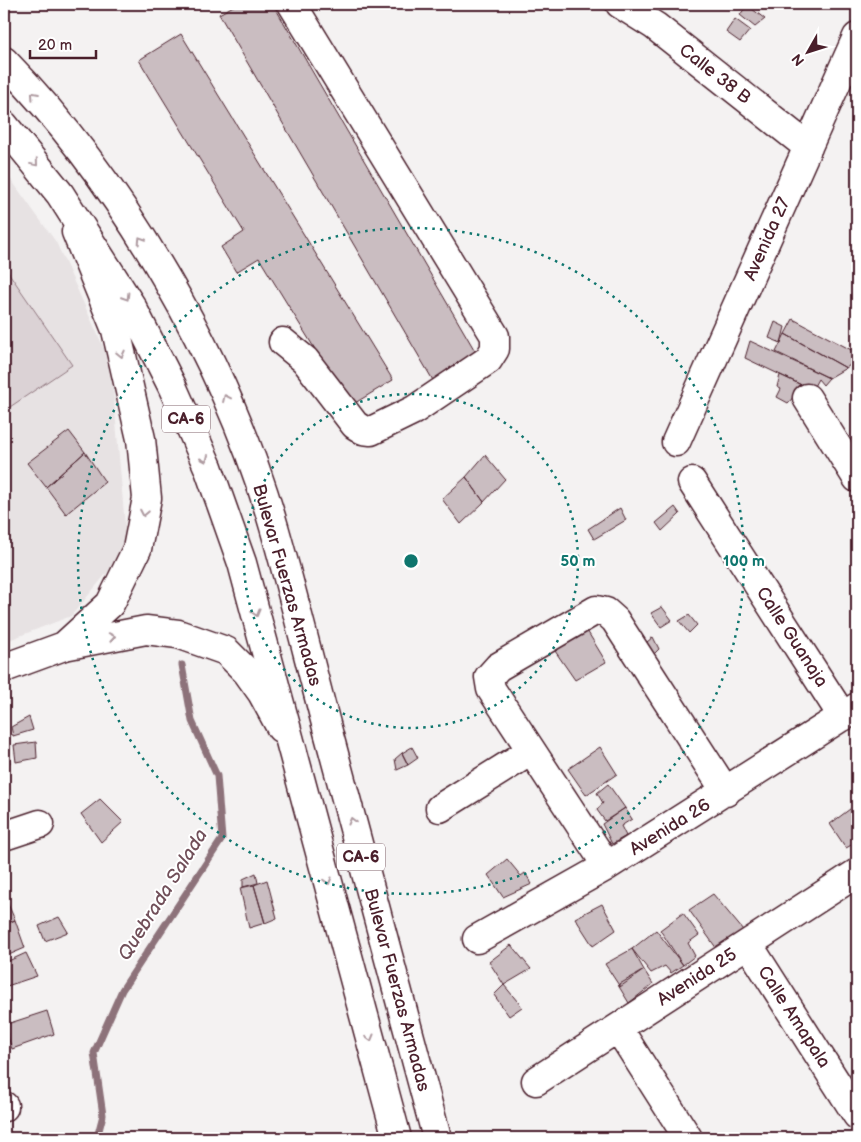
<svg xmlns="http://www.w3.org/2000/svg" width="861" height="1142" font-family="'Balsamiq Sans',sans-serif">
<rect width="100%" height="100%" fill="#f4f2f2"/>
<filter id="ink" filterUnits="userSpaceOnUse"><feTurbulence type="fractalNoise" baseFrequency=".02" numOctaves="2"/><feDisplacementMap in="SourceGraphic" scale="10" xChannelSelector="R" yChannelSelector="G"/><feConvolveMatrix kernelMatrix="1 2 1 2 8 2 1 2 1" color-interpolation-filters="sRGB"/></filter>
<g filter="url(#ink)">
<path fill="#e7e2e3" d="M4,170l52,72 55,122 16,185 -56,67 -67,26z"/>
<path fill="#dbd2d5" stroke="#927880" d="M4,266l68,99 -68,46z"/>
<g fill="none" stroke-linecap="round" stroke-linejoin="round">
<path stroke="#8d727a" stroke-width="7" d="M97,1138l6,-23 -9,-62 28,-63 100,-151 -5,-63 -25,-55 -10,-56"/>
</g>
<path fill="#cabdc1" stroke="#4a1f2b" d="M237,4h36l205,352 -44,26 -215,-368z
M747,5l18,14 -10,8 -15,-12z
M735,19l15,11 -10,12 -14,-10z
M181,34l212,346 -43,26 -91,-148 -23,14 -15,-25 23,-15 -105,-172z
M793,319l64,34v7l-11,8 -61,-34z
M775,322l10,5 -4,16 -12,-5z
M785,334l61,34 -17,10 -53,-26z
M750,341l79,37 -6,7 -5,-6 -6,11 -67,-32z
M780,375l28,13 -11,5 -9,10 -11,-6 4,-8 -4,-2z
M69,431l16,21 -39,35 -19,-24z
M85,452l20,30 -39,32 -20,-27z
M485,455l20,24 -21,23 -18,-25z
M466,477l18,25 -23,22 -19,-25z
M675,507l5,7 -18,17 -6,-8z
M620,508l6,12 -32,19 -6,-10z
M662,607l10,13 -11,7 -10,-14z
M689,615l8,10 -8,8 -10,-12z
M586,629l20,33 -31,18 -20,-29z
M653,637l6,12 -10,10 -8,-12z
M29,717l4,13 -20,6 -2,-9z
M6,738l4,25 -6,1v-25z
M36,742l1,16 -21,4 -2,-17z
M412,747l6,11 -10,7 -6,-12z
M600,747l17,27 -31,21 -18,-26z
M402,753l6,12 -11,5 -2,-11z
M608,784l17,24 -20,13 -8,-11 6,-7 -6,-10z
M100,799l23,23 -22,20 -20,-28z
M854,806l3,5v31l-11,6 -16,-24z
M625,808l7,11 -11,7 5,10 -14,8 -10,-20z
M507,859l14,17 4,-3 7,11 -29,13 -15,-22z
M256,873l2,10 -15,4v-8z
M267,880l10,38 -12,5 -11,-38z
M254,885l11,38 -16,5 -9,-40z
M713,894l30,36 -26,19 -28,-39z
M4,895l11,25 -11,4z
M602,904l14,26 -23,16 -18,-28z
M683,913l16,22 -11,8 7,13 -12,9 -23,-35z
M59,917l9,15 -23,9 -6,-15z
M15,920l10,28 -21,9v-32z
M656,930l27,35 -12,8 -6,-7 -14,7 -19,-24z
M511,945l20,24 -27,16 -15,-23z
M632,949l12,21 -24,17 -15,-23z
M26,953l11,23 -33,11v-24z
M644,970l9,14 -24,19 -11,-18z
M504,985l18,22 -13,9 -15,-21z
M47,1011l7,23 -42,15 -8,-24z"/>
<g fill="none" stroke-linecap="round" stroke-linejoin="round">
<defs>
<path id="minor" d="M620,4l35,22 153,121
M283,342l22,18 50,65 8,5 8,1 43,-21 74,-50 7,-11v-13l-203,-332
M807,398l50,80
M676,442l181,-405
M692,482l151,235
M64,646l46,-42 27,-55 10,-51 -6,-59 -25,-109 -40,-98
M4,668l60,-22 82,-16 32,4 48,17 21,21 15,21 19,35
M440,808l91,-57
M4,836l36,-12
M607,866l-116,-177 -2,-12 9,-10 98,-57 10,2 9,8 111,172
M477,939l130,-73 250,-159
M748,944l109,171
M618,1028l70,110
M536,1081l321,-208
M4,1106v1"/>
<path id="highway" d="M4,61c120,123 222,300 270,466 20,70 37,141 56,212 35,133 71,266 107,399
M4,125l56,69 72,113 40,79 36,81 34,96 155,575"/>
</defs>
<use href="#minor" stroke="#4a1f2b" stroke-width="31"/>
<use href="#highway" stroke="#4a1f2b" stroke-width="31"/>
<use href="#minor" stroke="#fff" stroke-width="28"/>
<use href="#highway" stroke="#fff" stroke-width="28"/>
</g>
<defs><path id="oneway-chevron" d="M-2-3.5L2.5 0L-2 3.5" fill="none" stroke-width="1.6" stroke-linecap="round" stroke-linejoin="round" transform="scale(1.25)"/></defs>
<g stroke="#ae9aa0">
<use href="#oneway-chevron" transform="translate(34 95) rotate(-132)"/>
<use href="#oneway-chevron" transform="translate(35 163) rotate(50)"/>
<use href="#oneway-chevron" transform="translate(141 240) rotate(-122)"/>
<use href="#oneway-chevron" transform="translate(126 297) rotate(58)"/>
<use href="#oneway-chevron" transform="translate(121 354) rotate(77)"/>
<use href="#oneway-chevron" transform="translate(226 398) rotate(-115)"/>
<use href="#oneway-chevron" transform="translate(205 459) rotate(66)"/>
<use href="#oneway-chevron" transform="translate(144 513) rotate(101)"/>
<use href="#oneway-chevron" transform="translate(256 613) rotate(75)"/>
<use href="#oneway-chevron" transform="translate(112 637) rotate(-11)"/>
<use href="#oneway-chevron" transform="translate(352 821) rotate(-105)"/>
<use href="#oneway-chevron" transform="translate(328 881) rotate(75)"/>
<use href="#oneway-chevron" transform="translate(370 1038) rotate(75)"/>
</g>
</g>
<g fill="none" stroke="#0f766e" stroke-width="2.5" stroke-dasharray="2.5 5">
<circle cx="411" cy="561" r="167"/>
<circle cx="411" cy="561" r="333"/>
</g>
<g text-anchor="middle" dominant-baseline="central" stroke-width="4" stroke-linejoin="round" paint-order="stroke">
<g fill="#fff" stroke="#80626b" stroke-width="1">
<rect x="162" y="405.5" width="48" height="27" rx="4"/>
<rect x="337" y="843.5" width="48" height="27" rx="4"/>
</g>
<g font-size="16" font-weight="bold" fill="#4a1f2b">
<text x="186" y="419">CA-6</text>
<text x="361" y="857">CA-6</text>
</g>
<g font-size="18" fill="#4a1f2b" stroke="#fff">
<text transform="translate(715 74) rotate(38)">Calle 38 B</text>
<text transform="translate(767 239) rotate(-66)">Avenida 27</text>
<text transform="translate(287 585) rotate(74)">Bulevar Fuerzas Armadas</text>
<text transform="translate(792 637) rotate(57)">Calle Guanaja</text>
<text transform="translate(670 827) rotate(-32)">Avenida 26</text>
<text transform="translate(697 977) rotate(-33)">Avenida 25</text>
<text transform="translate(397 990) rotate(75)">Bulevar Fuerzas Armadas</text>
<text transform="translate(794 1017) rotate(57)">Calle Amapala</text>
</g>
<g font-size="19" font-style="italic" fill="#714f59" stroke="#fff">
<text transform="translate(163 895) rotate(-58)">Quebrada Salada</text>
</g>
</g>
<circle cx="411" cy="561" r="8" fill="#0f766e" stroke="#fff" stroke-width="2.5"/>
<g font-size="15" text-anchor="middle" font-weight="bold" fill="#0f766e" stroke="#fff" stroke-width="4" stroke-linejoin="round" paint-order="stroke">
<text x="578" y="566">50 m</text>
<text x="744" y="566">100 m</text>
</g>
<rect width="861" height="1142" fill="none" stroke="#fff" stroke-width="20"/>
<rect x="10" y="10" width="841" height="1122" fill="none" stroke="#4a1f2b" stroke-width="2" filter="url(#ink)"/>
<g transform="translate(808 52) rotate(231)" stroke="#ffffff" stroke-width="4" paint-order="stroke">
<path d="M0-4L9 19L0 12L-9 19Z" fill="#4a1f2b"/>
<text y="-8" font-size="14" font-weight="bold" text-anchor="middle" fill="#4a1f2b">N</text>
</g>
<path d="M30 50v8h66v-8" fill="none" stroke="#4a1f2b" stroke-width="2.5"/>
<text x="38" y="50" font-size="15" fill="#4a1f2b" stroke="#ffffff" stroke-width="4" paint-order="stroke">20 m</text>
</svg>
